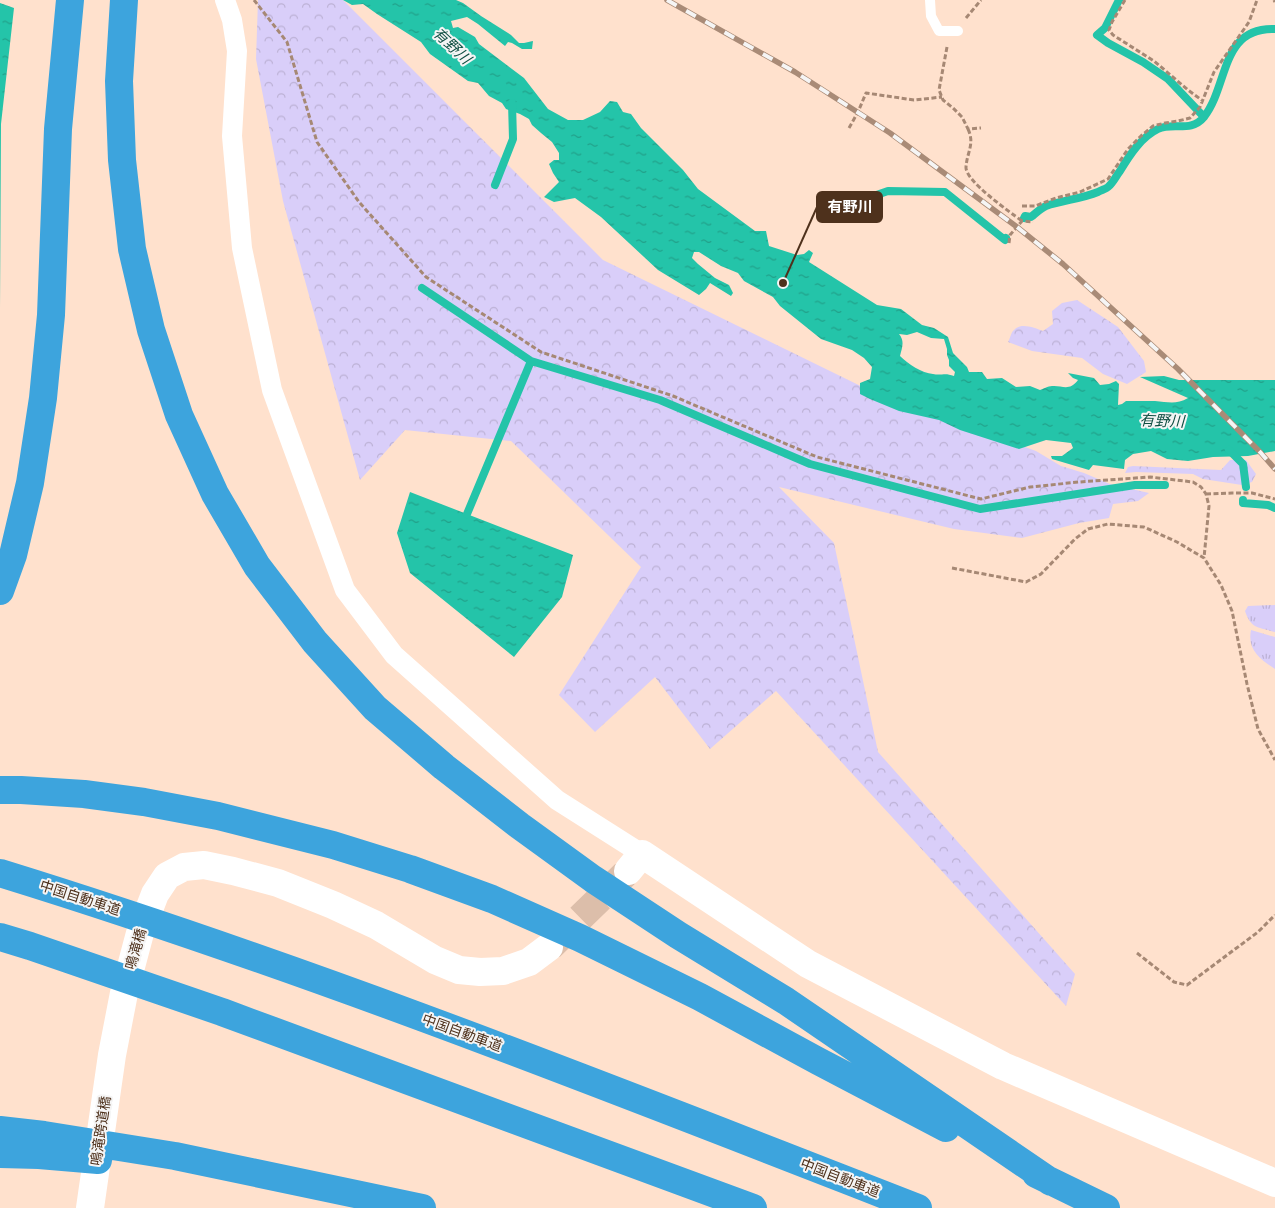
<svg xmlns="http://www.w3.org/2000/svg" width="1275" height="1208" font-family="Figtree,'Noto Sans JP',sans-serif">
<defs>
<pattern id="grass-tufts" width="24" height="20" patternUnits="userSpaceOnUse" patternTransform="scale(1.25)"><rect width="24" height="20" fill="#d9cef9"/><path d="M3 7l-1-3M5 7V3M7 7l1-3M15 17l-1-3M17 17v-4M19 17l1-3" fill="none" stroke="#bcb1d5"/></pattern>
<pattern id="forest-crowns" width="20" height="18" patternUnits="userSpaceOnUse" patternTransform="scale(1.25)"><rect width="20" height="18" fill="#d9cef9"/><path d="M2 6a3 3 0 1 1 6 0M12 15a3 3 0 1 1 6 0" fill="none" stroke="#bcb1d5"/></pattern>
<pattern id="water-ripples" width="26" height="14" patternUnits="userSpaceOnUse" patternTransform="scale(1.25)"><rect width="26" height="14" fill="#24c4a9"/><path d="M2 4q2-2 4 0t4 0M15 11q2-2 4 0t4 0" fill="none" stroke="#21a089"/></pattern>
</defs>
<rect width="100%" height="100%" fill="#ffe1cd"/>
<path fill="url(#grass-tufts)" d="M1275,605v27c-17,-5 -24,-3 -30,-21l3,-5z
M1251,630l24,7v32c-15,-10 -28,-19 -24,-39z"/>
<path fill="url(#forest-crowns)" d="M258,0h85l260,260 274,134 159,57 25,15 23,7 26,11 39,9 -11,8 -25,3 -4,14 -30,5 -57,15 -68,-9 -175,-42 55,56 44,209 197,222 -9,32 -290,-315 -66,58 -55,-72 -60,55 -36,-37 82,-128 -130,-126 -106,-11 -45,50 -77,-279 -27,-142z
M1077,300l41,27 26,34 2,11 -19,12 -24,-10 -21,-16 -50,-7 -24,-9c2,-3 3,-10 6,-12 7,-8 21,-2 29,1l10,-7 -1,-13 10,-8z
M1230,460h16l10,14 -4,8 -10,3 -39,-6 -10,-5 -57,-2 -11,1 3,-6 5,-1 88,4z"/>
<path fill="url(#water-ripples)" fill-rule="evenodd" d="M343,0h113l7,3 18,13 30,19 8,8h5l9,-2 -1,8h-10l-10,-6 -4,-1 -3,4 -27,-22 -11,-7 -16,4 2,7 5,-1 17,10 4,7 45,34 24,31 20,11h15l17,-8 10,-11 7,1 6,10 8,2 10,14 42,42 15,19 57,42h11l3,15 28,9 7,-1 5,-4 4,3 -4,9 68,43 24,4 21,16 12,3 14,9 5,16 14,14 2,5h13l5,7 15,-1 14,9 14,-1 10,4c3,-1 8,-4 12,-4 10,-1 17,6 26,-6l-5,-2 -5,-5 26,5 6,7 9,-1 7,-3 3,3 -1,21 4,-1 4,-3c9,0 19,0 29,0 13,1 21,4 33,-3l-48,-21 24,-1 15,4h96v71l-27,5 -35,1 -25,4 -21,-2 -16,-8 -18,3 -8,6 -1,9 -31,-4 -4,5 -37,-11 -1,-3h11l11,-8 -2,-5 -25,-3 -27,9 -59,-19 -21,-10 -40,-9 -29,-12 -10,-5v-11l10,-4 2,-12 -8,-9 -12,-8 -31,-11 -41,-33 -7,-9 -29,-16 -6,-8 -17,-7 -22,-14h-5l-2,6 6,6 17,14 14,7 4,8 -2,3 -21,-13 -4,6 -7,6 -41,-25 -57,-53 -26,-19 -21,4 -10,-5 15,-15 -6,-9 -4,-9 5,-4h5v-7l-7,-11 -11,-9 -9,-8 -3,-6 -9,-5 -14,-5 -4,-6 -13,-7 -11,-13 -10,-2 -38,-27 -9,-12 -44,-28 -14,-10 -11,1zM917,332l14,6 13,1 3,10v6l2,5v6l6,6 -1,4c-10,-4 -12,0 -21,-2 -11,-1 -25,-10 -33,-18 2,-8 5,-15 -1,-22l8,1z
M0,3l14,5 -13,116 -1,186z
M410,492l163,63 -11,42 -48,60 -104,-84 -13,-40z"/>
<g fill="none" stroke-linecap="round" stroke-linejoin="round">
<path stroke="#24c4a9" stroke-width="8" d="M1119,0l-14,28 -8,7 11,8 35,19 25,17 36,38
M495,185l18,-46 -1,-36
M842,217l23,-18 23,-8 57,1 60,48 1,-2
M1024,218l1,-2 6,1c5,-4 10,-9 15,-11 17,-6 35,-7 52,-14 3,-2 8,-3 10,-5 5,-4 8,-11 12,-16 9,-15 21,-34 38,-42 15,-7 33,4 46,-12 25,-32 16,-90 71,-88
M422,288l109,73 -64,153
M531,361l129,39 150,64 170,45 155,-24h30
M1229,450l14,14 3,23
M1243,500v3l25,2 7,3"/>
<path stroke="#dcbeaa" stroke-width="28" stroke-dasharray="28 14" stroke-linecap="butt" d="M550,947l75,-73"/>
<path stroke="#a68874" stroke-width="3" stroke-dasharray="5 2.5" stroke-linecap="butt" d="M254,0l33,42 30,100 42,60 67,75 115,75 132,44 144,61 164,42 49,-12 49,-5 71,-5 43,5 8,5 5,7 3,12 -5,52
M1125,0l-13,22 -3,8 4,5 41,26 34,29 15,11
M1274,0l1,2
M966,18l15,-18
M947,47l-8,43 4,10 10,8 9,9 6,12 13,-1
M849,128l9,-16 8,-19 48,7 28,-3
M968,129c7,15 -1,23 -2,38 -1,14 44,45 56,54
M1022,206h13l21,-8 24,-6 28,-13 20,-30 13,-13 12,-10 12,-3 13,-2 12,-3 10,-11 14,-35 35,-50 8,-22
M1009,243l1,-8 12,-14 11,1
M1206,494l26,-1h20l23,6
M952,568l74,14 15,-8 34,-35 13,-10 20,-5 36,3 33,15 27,16 17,27 11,26 15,73 11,45 17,31
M1137,953l37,29 13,3 71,-53 17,-17"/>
<path stroke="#fff" stroke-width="10" d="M930,0l1,16 8,15h19"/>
<path stroke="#fff" stroke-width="20" d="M225,0l7,20 5,31 -5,85 10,112 30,142 73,200 49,65 163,145 85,54"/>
<path stroke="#fff" stroke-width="28" d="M628,871l14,-17 166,110 195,102 272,117
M90,1208l22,-153 12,-62 16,-60 15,-39 12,-18 17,-9 20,-2 29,6 45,12 55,22 43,20 59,35 24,10 21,2 23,-1 26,-9 20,-15"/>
<path stroke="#3da4dd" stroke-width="28" d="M124,0l-5,81 3,79 10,89 19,81 28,85 36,79 42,72 58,76 60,66 69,59 76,59 73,53 85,56 108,66 265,181
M0,591l13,-36 17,-72 13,-85 8,-83 7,-186 12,-129
M0,790h21l63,4 60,8 74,14 115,29 77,24 82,30 88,39 120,59 118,64 128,67
M0,873c311,96 615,217 918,335
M0,937l30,9 192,66 531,196
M0,1130l44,5 131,21 247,52
M0,1154l39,1 59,5
M1036,1174l70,34"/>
<defs>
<path id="rail" d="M667,0l128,72 95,61 127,94 46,37 115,105 83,84 14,16"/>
</defs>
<use href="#rail" stroke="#a98b77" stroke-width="5.5"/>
<use href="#rail" stroke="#f5f5f5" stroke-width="4" stroke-dasharray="11" stroke-linecap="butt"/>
</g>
<g text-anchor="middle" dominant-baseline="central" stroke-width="4" stroke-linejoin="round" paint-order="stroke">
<g font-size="14" fill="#4e311c" stroke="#f5f5f5">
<text transform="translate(80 898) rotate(18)">中国自動車道</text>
<text transform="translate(136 949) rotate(-74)">鳴滝橋</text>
<text transform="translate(462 1033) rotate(20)">中国自動車道</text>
<text transform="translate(101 1131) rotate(-82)">鳴滝跨道橋</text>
<text transform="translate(840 1178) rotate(21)">中国自動車道</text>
</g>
<g font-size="15" font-style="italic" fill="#0f4e42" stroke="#f5f5f5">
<text transform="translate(452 46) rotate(43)">有野川</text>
<text transform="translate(1162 421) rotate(2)">有野川</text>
</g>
</g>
<path fill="none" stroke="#4e311c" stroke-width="2" d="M783 283L817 207"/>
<circle fill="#4e311c" stroke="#f5f5f5" stroke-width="2" cx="783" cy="283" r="5"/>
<rect fill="#4e311c" stroke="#4e311c" stroke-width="2" x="817" y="192" width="65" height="30" rx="5"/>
<g font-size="15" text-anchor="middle" font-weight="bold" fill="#fff">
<text x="850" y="212">有野川</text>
</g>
</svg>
